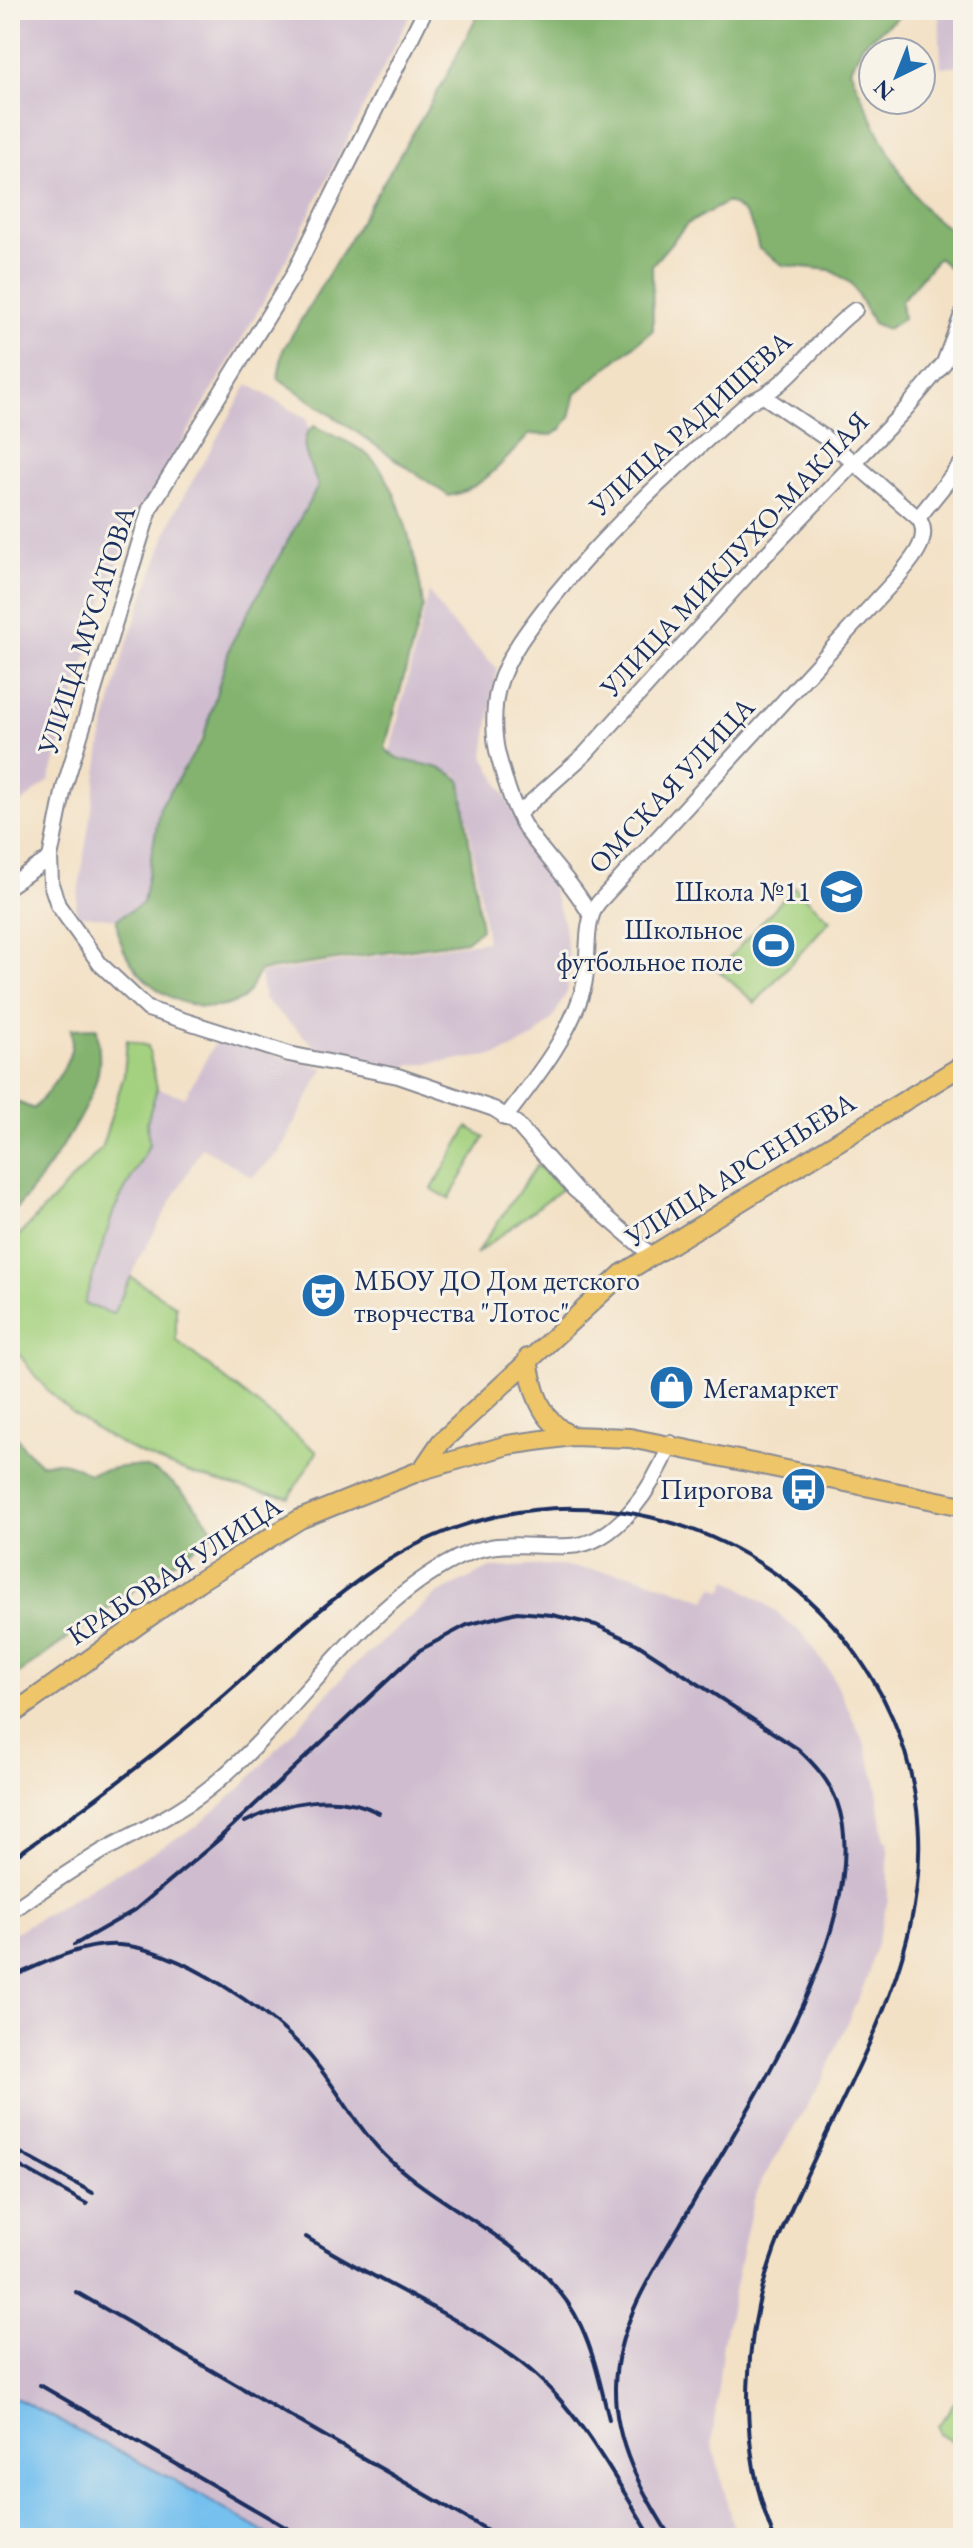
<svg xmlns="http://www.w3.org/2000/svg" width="973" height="2548" font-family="'EB Garamond',serif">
<rect width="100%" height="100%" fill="#f7f3e8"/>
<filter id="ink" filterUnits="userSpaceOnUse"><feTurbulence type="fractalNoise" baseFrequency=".0125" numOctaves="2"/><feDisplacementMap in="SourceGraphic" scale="16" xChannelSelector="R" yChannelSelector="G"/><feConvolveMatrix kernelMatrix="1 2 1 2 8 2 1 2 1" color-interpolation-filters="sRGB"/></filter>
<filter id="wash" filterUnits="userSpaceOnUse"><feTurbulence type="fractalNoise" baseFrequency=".006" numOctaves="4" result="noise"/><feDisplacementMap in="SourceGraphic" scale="32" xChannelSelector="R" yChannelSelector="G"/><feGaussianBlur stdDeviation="1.8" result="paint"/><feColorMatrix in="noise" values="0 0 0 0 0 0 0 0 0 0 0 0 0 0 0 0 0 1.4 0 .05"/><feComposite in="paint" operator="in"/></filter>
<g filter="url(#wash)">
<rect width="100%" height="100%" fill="#f3e1c6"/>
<path fill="#cfbdcf" d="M10,10h403l-137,270 -147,254 -22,56 -58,191 -39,31z
M939,10h24v55l-22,2z
M248,384l59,35 11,67 -87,158 -26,88 -45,75 -17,96 -26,16 -42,-5 28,-179 21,-83 49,-137z
M429,592l21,30 47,46 -13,88 41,77 15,21 23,66 7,46 -3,26 -14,26 -20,20 -35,17 -93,11 -82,-12 -59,-55 -4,-25 227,-33 -18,-117 -12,-50 -30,-2 -37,-20z
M217,1039l107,29 -45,85 -27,24 -50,-30 -62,110 -27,57 -29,-10 30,-94 35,-65 -2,-23 10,-34 28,9z
M551,1565l80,9 75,26 7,-13 10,4 5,-12 38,25 38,31 28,40 33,69 11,37 8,59 4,2v58l-21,78 -47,107 -57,94 -10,23 -30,141 -11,99 24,96h-462l-105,-60 -159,-83v-460l187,-109 44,-38 110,-120 86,-74 53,-26z"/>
<path fill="#a4d17f" stroke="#60806e" stroke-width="2" d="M794,887l36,33 -75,83 -37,-33z
M127,1040l21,6 9,42 -10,34 2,23 -35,65 -30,94 29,10 18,-37 45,29v34l141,112 -28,45c-92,-15 -210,-53 -264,-135 -4,-6 -13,-14 -15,-20 -4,-11 0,-80 0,-97l91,-96 23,-74z
M468,1127l17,10 -36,62 -17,-10z
M537,1165l26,23 -87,66z
M963,2391v41l-11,9 -12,-7 -2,-8z"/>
<path fill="#83b36e" stroke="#4f7166" stroke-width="2" d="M480,10h427l-44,34 -13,25c14,35 55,123 82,147 9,8 21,14 31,21v39l-3,1 -22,-19 -37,43 2,18 -16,10 -14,-6 -21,-39 -22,-14 -47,-5 -24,-16c-6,-23 -9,-36 -32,-47l-40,22 -35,41 1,65 -77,63 -6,24 -9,12 -9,6 -22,-1c-24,24 -46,55 -81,62l-171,-118 5,-28 161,-269z
M314,426c20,11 42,17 59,34 27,26 46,109 50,146l-38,141c10,21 57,11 76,35l20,147 -15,12 -205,30c-10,8 -8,22 -21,29 -51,27 -124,-26 -123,-81l26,-16 17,-96 43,-68 28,-95 87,-158c-5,-17 -25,-46 -4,-60z
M97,1028c1,12 3,25 2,38 -3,39 -62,120 -89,150v-117l24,10c18,-23 44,-50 37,-80z
M10,1425l14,23 17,16c20,-5 31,-1 47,10 18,-4 39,-11 58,-6 25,7 57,43 68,65l-204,147z"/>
<path fill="#75c0ef" stroke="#4878a6" stroke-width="2" d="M10,2395l160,83 104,60h-264z"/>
</g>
<g filter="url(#ink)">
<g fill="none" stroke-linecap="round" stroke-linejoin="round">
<defs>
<path id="minor" d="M425,10l-133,267 -142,231 -86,280 -14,70 1,26 7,21 42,59 48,45 141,45 109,22 96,33 22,14 59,67 76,65
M918,518l45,-56
M519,813l66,-59 170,-188 149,-155 40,-48 19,-51
M10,885l40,-27
M591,916c-18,-33 -44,-57 -65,-87 -13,-20 -22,-51 -28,-74 -5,-20 -5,-47 0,-67 9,-34 36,-66 57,-93 58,-71 125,-132 194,-193 38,-12 71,-67 106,-92
M505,1118c29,-38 65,-82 78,-129 8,-26 -1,-64 15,-86l298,-324c13,-16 38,-41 22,-61l-94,-81 -59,-40
M10,1912c30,-21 60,-41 91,-60 41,-23 82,-40 118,-72 79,-68 136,-164 227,-216 49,-28 73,-16 123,-18 49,-1 86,-63 102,-103"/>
<path id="major" d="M528,1358c4,32 13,63 43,78
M422,1470l19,-28 181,-168 341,-209
M10,1716l188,-134 102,-63 122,-49 86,-25 63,-9 59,2 333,68"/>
</defs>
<use href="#minor" stroke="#878892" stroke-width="18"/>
<use href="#major" stroke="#878892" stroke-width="22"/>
<use href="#minor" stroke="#fff" stroke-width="14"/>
<use href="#major" stroke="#eec569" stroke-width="18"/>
<path stroke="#1b2f5e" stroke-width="4" d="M245,1822c40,-21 92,-31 134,-9
M214,1843l206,-193 47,-25 50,-13 35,3 44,10 41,19 161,105c17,16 31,31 39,53 42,116 -100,323 -157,423 -29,49 -64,103 -65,162 -1,56 27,105 56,151
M10,1860c58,-41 117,-83 172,-129 65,-53 124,-116 194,-163 121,-81 274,-80 394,2 54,36 97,89 123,149 80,193 -42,342 -112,514 -39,95 -46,208 -7,305
M74,1945l61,-35 87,-73
M10,1978c33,-15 72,-35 109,-33 58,3 154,67 191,111 29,34 48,75 81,105 61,56 154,87 190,165 14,30 20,62 28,93
M10,2147l83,46
M10,2161l77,43
M306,2237c66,42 141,73 206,119 63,44 100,118 140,182
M76,2292l425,246
M40,2385l264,153"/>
</g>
</g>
<defs>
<symbol id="school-disc" viewBox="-11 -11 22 22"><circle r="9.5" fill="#1f6fb2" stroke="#f7f3e8"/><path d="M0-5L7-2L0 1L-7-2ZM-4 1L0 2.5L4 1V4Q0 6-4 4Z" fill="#fff"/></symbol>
<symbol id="stadium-disc" viewBox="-11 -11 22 22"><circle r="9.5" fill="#1f6fb2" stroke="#f7f3e8"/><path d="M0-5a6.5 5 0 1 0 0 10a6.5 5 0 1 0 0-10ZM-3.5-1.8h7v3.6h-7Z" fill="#fff"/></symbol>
<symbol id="theatre-disc" viewBox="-11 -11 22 22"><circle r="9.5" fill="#1f6fb2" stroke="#f7f3e8"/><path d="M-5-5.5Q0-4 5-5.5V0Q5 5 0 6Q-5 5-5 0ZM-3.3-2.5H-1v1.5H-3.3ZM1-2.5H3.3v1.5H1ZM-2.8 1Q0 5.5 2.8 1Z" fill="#fff"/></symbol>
<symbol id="shop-disc" viewBox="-11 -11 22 22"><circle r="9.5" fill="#1f6fb2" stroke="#f7f3e8"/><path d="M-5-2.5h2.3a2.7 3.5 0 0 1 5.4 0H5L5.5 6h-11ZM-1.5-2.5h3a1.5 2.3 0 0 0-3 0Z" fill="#fff"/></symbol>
<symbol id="bus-disc" viewBox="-11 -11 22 22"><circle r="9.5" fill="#1f6fb2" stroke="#f7f3e8"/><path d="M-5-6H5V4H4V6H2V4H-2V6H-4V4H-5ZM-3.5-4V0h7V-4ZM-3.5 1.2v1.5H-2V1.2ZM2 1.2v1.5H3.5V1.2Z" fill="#fff"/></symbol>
</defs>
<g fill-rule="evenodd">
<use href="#school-disc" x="816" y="866" width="51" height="51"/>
<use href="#stadium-disc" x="748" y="920" width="51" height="51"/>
<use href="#theatre-disc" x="298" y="1270" width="51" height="51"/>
<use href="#shop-disc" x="646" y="1362" width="51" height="51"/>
<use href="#bus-disc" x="778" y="1464" width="51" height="51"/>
</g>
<g text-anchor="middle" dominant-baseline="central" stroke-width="6" stroke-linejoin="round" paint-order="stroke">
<g font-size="28" fill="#1b2f5e" stroke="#f7f3e8">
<text transform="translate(690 423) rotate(-42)">УЛИЦА РАДИЩЕВА</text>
<text transform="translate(734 554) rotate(-47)">УЛИЦА МИКЛУХО-МАКЛАЯ</text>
<text transform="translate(86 630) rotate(-72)">УЛИЦА МУСАТОВА</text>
<text transform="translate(671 785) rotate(-47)">ОМСКАЯ УЛИЦА</text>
<text transform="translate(740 1169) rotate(-32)">УЛИЦА АРСЕНЬЕВА</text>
<text transform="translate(174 1570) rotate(-33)">КРАБОВАЯ УЛИЦА</text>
</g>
<g font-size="28" fill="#1b2f5e" stroke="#f7f3e8" text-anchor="end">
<text x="811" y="891">Школа №11</text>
<text x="743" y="929">Школьное<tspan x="743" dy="32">футбольное поле</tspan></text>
<text x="354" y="1280" text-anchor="start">МБОУ ДО Дом детского<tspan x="354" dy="32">творчества "Лотос"</tspan></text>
<text x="703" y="1388" text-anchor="start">Мегамаркет</text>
<text x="773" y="1489">Пирогова</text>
</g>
</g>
<rect width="973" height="2548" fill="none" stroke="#f7f3e8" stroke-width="40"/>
<g transform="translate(897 76) rotate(223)"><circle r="38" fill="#f7f3e8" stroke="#9fa5b1" stroke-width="2"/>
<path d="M0-6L14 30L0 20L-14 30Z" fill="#1f6fb2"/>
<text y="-12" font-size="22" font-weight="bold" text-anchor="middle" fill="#1b2f5e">N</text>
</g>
</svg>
